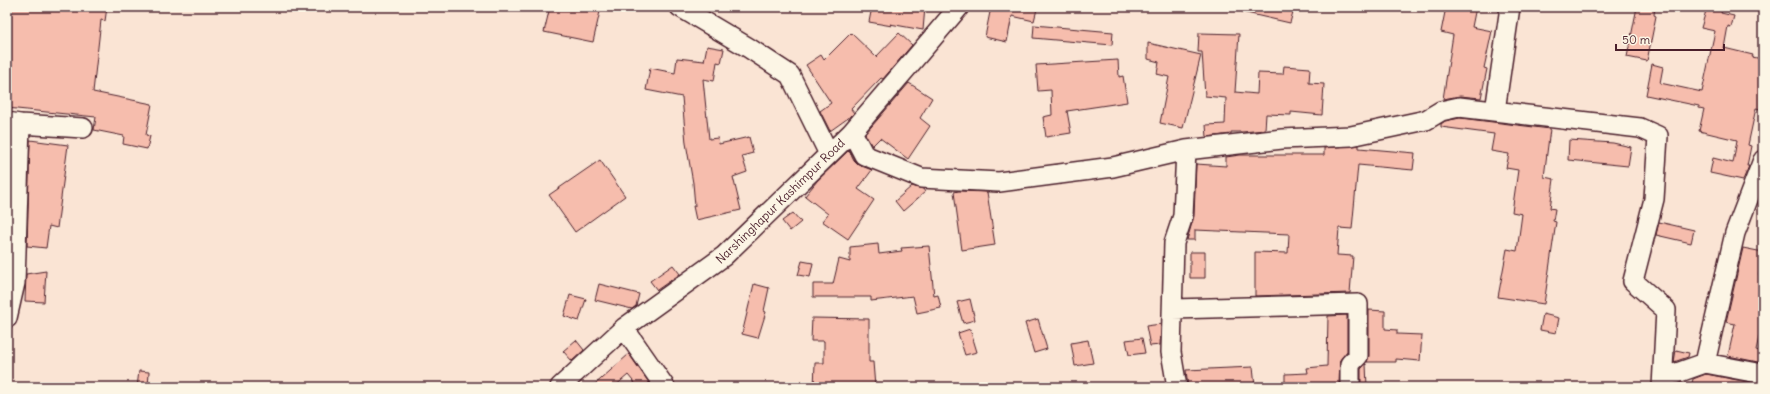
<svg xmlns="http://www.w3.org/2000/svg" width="1770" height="394" font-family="Delius,sans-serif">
<rect width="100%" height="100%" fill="#fae4d4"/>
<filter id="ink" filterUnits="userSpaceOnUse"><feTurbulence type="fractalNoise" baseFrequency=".025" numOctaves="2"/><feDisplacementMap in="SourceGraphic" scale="8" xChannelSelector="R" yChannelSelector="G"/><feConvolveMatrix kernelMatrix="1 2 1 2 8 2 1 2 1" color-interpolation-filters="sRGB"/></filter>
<g filter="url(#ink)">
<path fill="#f6bdad" stroke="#4a1f2b" d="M7,7h100l-2,14 -4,-1 -8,72 59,12 -6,31 4,1 -3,13 -24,-5 1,-8 -30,-6 2,-13 -89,-9z
M550,7h51l-8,35 -49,-10z
M872,7h53l-2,23 -33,-6 2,2 -23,-4z
M991,7h38l8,2 -3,12 -22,-5 -5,26 -22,-5z
M1243,7h45l6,1 -4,15 -48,-11z
M1446,7h30l-4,20 20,4 -8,37 3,1 -6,29 -21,-2 -17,3 10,-64 -12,-3z
M1637,7h18l-1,8 2,1 -9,45 -20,-4z
M1707,7h16l-2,6 13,3 -3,11 -3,-1 -4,22 29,7 -1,2 11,2v51l-7,-2 -8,37 3,1 -4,20h2l-6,14 -33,-7 3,-15 20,5 4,-23 -38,-9 5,-22 -5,-1v-2l-53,-11 6,-31 11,3 -3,16 42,9 13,-61 -14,-3z
M1034,25l79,7 -1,13 -79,-7z
M851,33l25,24 23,-24 13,12 -29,34 -2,-1 -30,31 3,4 -3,3 -21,15 -10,-20 11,-8 -25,-38 15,-10 3,5z
M1199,33l40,1 -4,58 22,2 1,-21 25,1 1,-8 26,2 -1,15 15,1 -2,31 -31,-3v3l-25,-1 -1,16 -23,2h-11v2l-24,3 -1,-12 19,-1 1,-26 -21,-2 -3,-44h-4z
M1148,43l53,12 -18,73 -23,-5 9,-46 -12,-3 2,-12 -11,-3z
M707,46l17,3 -3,14 -4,-1 -3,19 -11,-2 6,60 9,-1 1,6 30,-7 4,16 -11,3 5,16 -14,5 8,33 -45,10 -3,-14h2l-2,-23 -7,-40 -4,-46 -36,-7 4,-22 25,5 2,-15 27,3z
M1118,60l1,17 4,-1 4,26 -60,9 4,22 -25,4 -3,-20 9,-2 -1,-25 -13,1 -2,-26z
M909,83l23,15 -12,20 10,8 -22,33 -28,-21 -8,8 -7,-12z
M1460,118l90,11 -6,48 10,2 -4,29 5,1 -2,12 3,1 -12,82 -46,-7 9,-48 10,2 5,-37 -10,-2 6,-42 -12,-2 3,-14 -18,-3 3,-17 -53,-7v-3l4,-3z
M30,140l38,5 -11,83 -8,-2 -3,22 -19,-2z
M1569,140l44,3 18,4 -3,19 -60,-6z
M1359,145v3l56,5 -2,17 -55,-5 -6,64 -13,-1 -2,27 16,1 -3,37 -95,3v-44l33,1 1,-19 -94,-4v10h-8l7,-24 2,-52 30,2v-9l14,-2h84v-7z
M849,150l5,10 5,5 13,5 -14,19 16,11 -26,39 -26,-18 6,-7 -23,-18 12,-15z
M600,160l25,36 -50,36 -26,-37z
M912,186l11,3 2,3 -22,19 -8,-10z
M959,191l28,1 8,53 -33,5 -8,-58z
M793,213l8,9 -11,9 -8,-10z
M1659,222l35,8 -3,13 -35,-8z
M878,244l1,10 23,-3 -1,-3 28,-2 5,50 4,-1 3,13 -24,5 -4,-17 -42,5v-4h-58v-13h20l6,-25 11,3v-15z
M1743,248l20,4 -4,23 4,1v44l-7,30 7,2v11l-35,-7 7,-32 -9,-2z
M1190,252h15v26h-15z
M802,261l11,2 -3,14 -12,-2z
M673,265l7,9 -23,16 -7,-9z
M46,271l-2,31 -19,-1 1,-27z
M599,284l40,10 -3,12 -4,3 -37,-9z
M754,284l15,4 -5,23 2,1 -8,26 -16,-4z
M570,295l16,4 -7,22 -15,-5z
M970,299l5,21 -12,3 -6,-21z
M1369,310l16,1v18l12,1v4l25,1 -2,26 -24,-2v3h-29l2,-6z
M1543,314l16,4 -3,15 -16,-3z
M1347,315v36l-7,9 -1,24 -54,3v-13l23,-1 -1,-5 20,-2 1,-50z
M812,318l57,1v43h4l2,25h-61l1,-24h9v-22h-13z
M1038,319l9,30 -13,4 -9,-30z
M1161,324l-1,21 -10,1 -4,-20z
M970,329l7,23 -12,3 -7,-22z
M1142,338l3,15 -16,2 -3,-15z
M576,340l8,10 -12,11 -9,-10z
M1088,340l5,23 -18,3 -4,-23z
M1676,350l13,3 -1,4 -14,5z
M629,354l23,33h-14l-10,-12 -14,12h-22z
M1366,364l1,23h-6v-18z
M1253,367l2,20h-67l-2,-17z
M139,371l10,1 -1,15h-11z
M1706,374l57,11v2h-72l2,-8z"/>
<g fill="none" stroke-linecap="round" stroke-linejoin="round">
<defs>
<path id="minor" d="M680,7l69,41 41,27 39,79
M1495,111l15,-104
M7,122l13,2 -5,159 -8,35
M20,124l63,4
M852,132l12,23 57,23 78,4 114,-15 73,-17 96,-11 69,-3 75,-16 15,-9 18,-4 181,21 18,8 -4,63 -21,82 33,29 -4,77
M1173,309l185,-5v52l-8,8v23
M624,328l41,59
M1705,363l30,-130 28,-73
M1663,378l42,-15 58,11
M560,387l64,-59 100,-72 128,-124 107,-125
M1177,387l-6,-35 3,-109 9,-27 3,-66"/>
</defs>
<use href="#minor" stroke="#4a1f2b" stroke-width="22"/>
<use href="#minor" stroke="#fcf5e5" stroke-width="19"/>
</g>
</g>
<g text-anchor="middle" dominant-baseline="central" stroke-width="3" stroke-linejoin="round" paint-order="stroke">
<g font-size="12" fill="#4a1f2b" stroke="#fcf5e5">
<text transform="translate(780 201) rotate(-44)">Narshinghapur Kashimpur Road</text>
</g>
</g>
<rect width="1770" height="394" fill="none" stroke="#fcf5e5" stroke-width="24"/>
<rect x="12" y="12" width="1746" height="370" fill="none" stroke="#4a1f2b" stroke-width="1.5" filter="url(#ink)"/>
<path d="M1616 44v6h108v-6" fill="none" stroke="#4a1f2b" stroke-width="2"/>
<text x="1622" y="44" font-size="12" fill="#4a1f2b" stroke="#fcf5e5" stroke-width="3" paint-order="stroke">50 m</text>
</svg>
